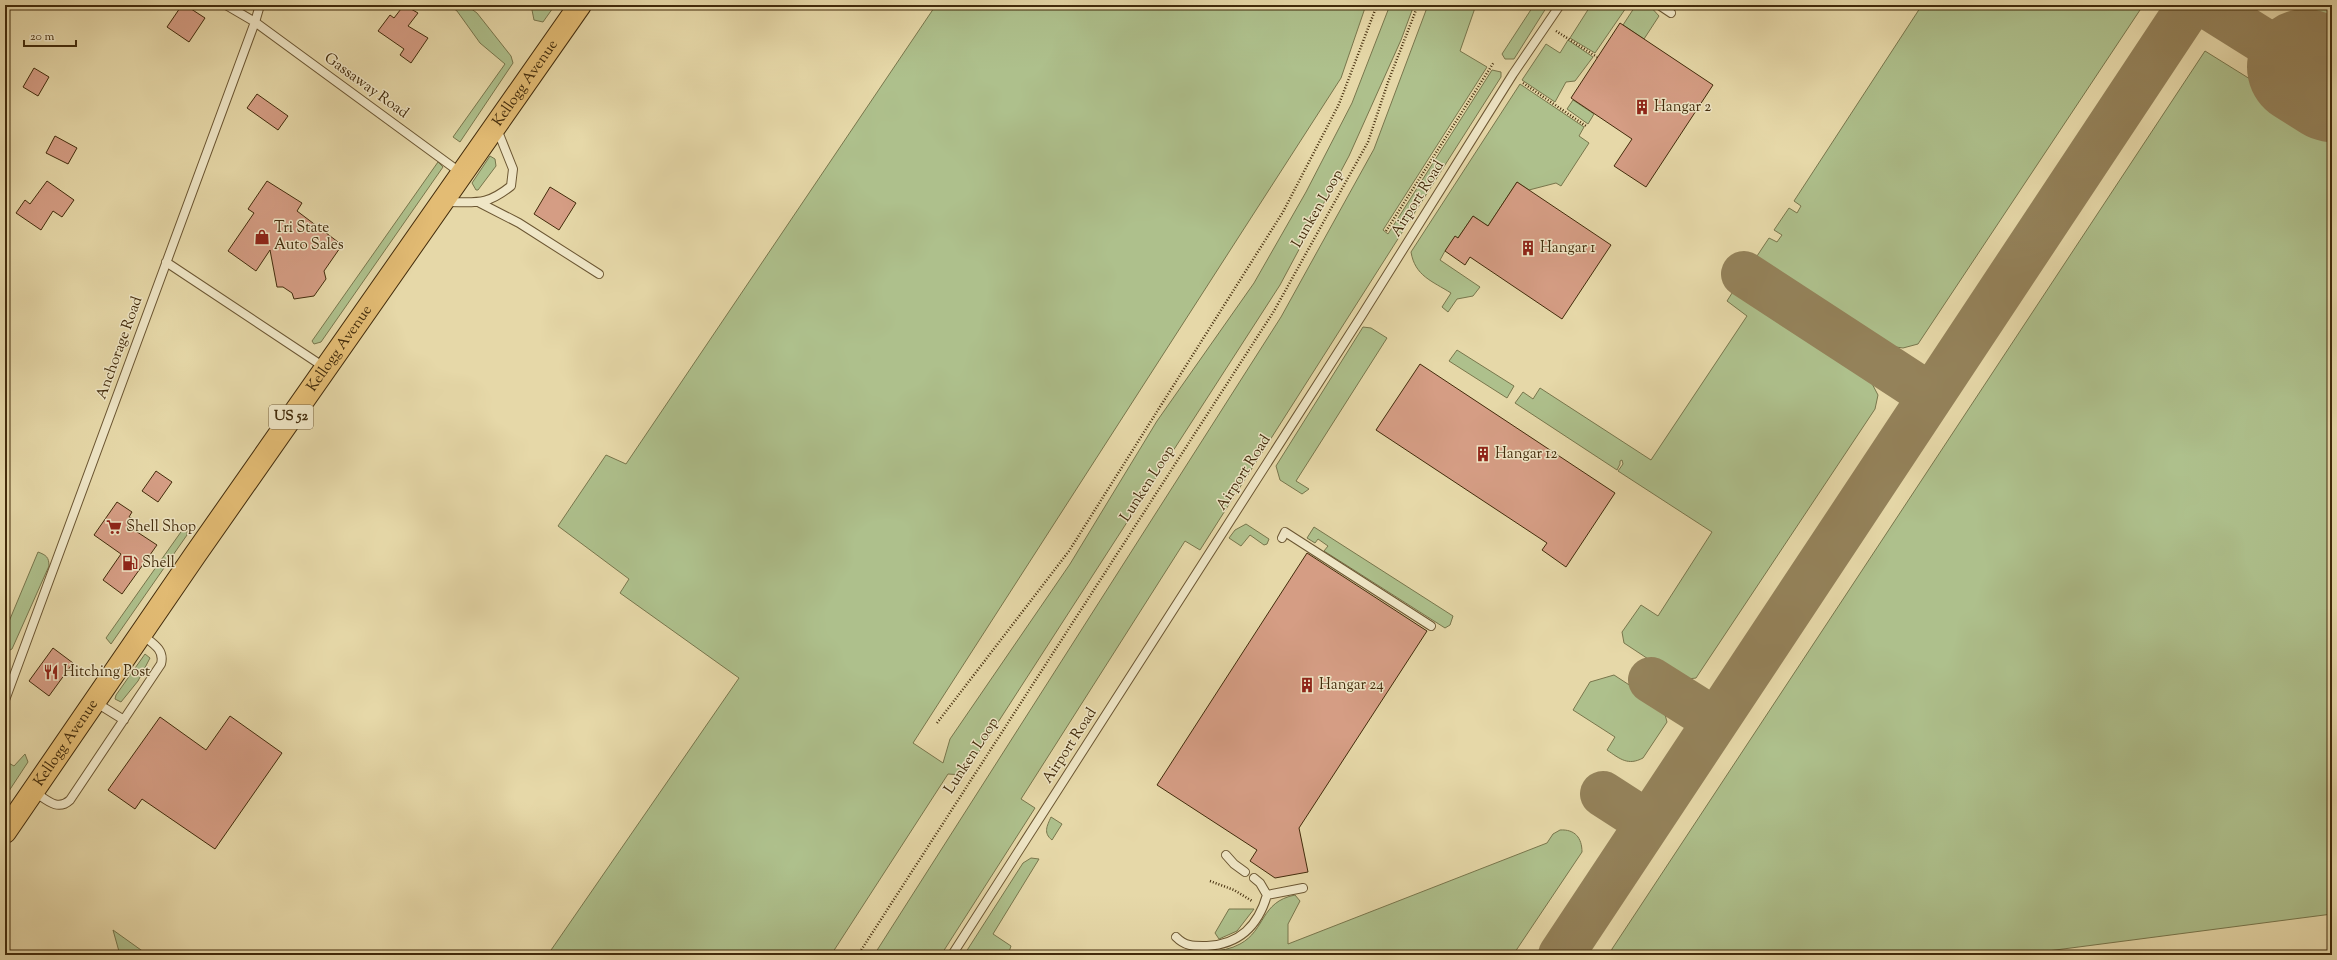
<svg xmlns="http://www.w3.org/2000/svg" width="2337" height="960" font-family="'Sorts Mill Goudy',serif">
<rect width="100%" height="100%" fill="#e6d8a8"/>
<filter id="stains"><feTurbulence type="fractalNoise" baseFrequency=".005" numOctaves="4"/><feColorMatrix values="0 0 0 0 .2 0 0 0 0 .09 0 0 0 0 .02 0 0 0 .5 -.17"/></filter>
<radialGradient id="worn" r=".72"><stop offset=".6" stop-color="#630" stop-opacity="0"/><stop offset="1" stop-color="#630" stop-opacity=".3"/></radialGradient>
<path fill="#aec08c" stroke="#78764c" d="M449,5h17l11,8 34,43 2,7 -53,79 -7,-5 52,-73 -25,-21 -23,-32z
M531,5h24l-12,17 -9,-2z
M936,5h430l-25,73 -428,665 30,20 7,-24 120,-175 87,-143 97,-138 52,-91 46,-89 38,-98h24l-13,35 -52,116 -69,129 -316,490 -16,-1 -117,181h-280l-2,-2 190,-275 -119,-85 9,-14 -71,-53 48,-71 20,9z
M1428,5h48l-16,46 27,16 -104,163 5,4 104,-164 9,2v5l-301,473 -15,-9 -164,258 14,9 -94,147h-67l407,-638 93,-168z
M1534,5h14l-34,54h-9l-3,-5z
M1591,5h37l-33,48 -25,-15z
M1636,5h13l10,11 -15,23 -21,-14z
M1922,5h210l8,5 -222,334 -15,4 -14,-2 -134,-87 14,-21 8,4 5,-7 -8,-5 15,-22 8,5 4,-7 -7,-5z
M2293,5h39v34l-26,-17z
M1568,40l25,17 -18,24 -9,1 -11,20 -33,-22 24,-36 14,9z
M2205,51l127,79v784l-315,41h-407l2,-6z
M1520,84l64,43 -5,9 10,7 -28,43 -5,-3 -27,7 -12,-8 -29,44 -15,-10 -15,22 -13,13 -5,9 40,27 -7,9 -16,3 -9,13 -6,-5 9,-14c-19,-12 -36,-17 -40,-41z
M1573,100l21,14 -6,10 -21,-15z
M490,156l5,3 1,7 -18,24h-2l-4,-7z
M438,162l5,5 -122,175 -7,2 -2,-3z
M1734,290l135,88 9,17 -3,14 -179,269 -16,2 -56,-37 -2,-11 19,-27 17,11 54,-84 -94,-61 5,-7 -1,-4 -2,1v3l-3,6 -102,-67 8,-11 10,7 7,-11 111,72 96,-144 -20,-15z
M1363,327l8,1 16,10 -91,143 13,8 -7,5 -22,-14 -4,-14z
M1457,350l57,36 -7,12 -58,-37z
M1246,524l23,15 -2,5 -3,1 -14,-10 -9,11 -12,-8 6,-8z
M1314,527l139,89 -3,9 -5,3 -121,-77 4,-5 -10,-7 -3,4 -8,-5z
M183,529l4,1v5l-76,109 -5,-6z
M38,552c8,3 11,5 11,14l-37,83 -6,3 -1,-21z
M145,654l5,4 -12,23 -17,21 -6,-3 1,-4z
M1614,675l49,32 4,15 -24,36c-15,8 -23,1 -36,-8l8,-13 -42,-27 17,-28z
M25,754l3,8 -23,35v-36l9,5z
M1051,817l11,7 -10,16c-9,-7 -5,-14 -1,-23z
M1560,830c15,-1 22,8 22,22l-69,103h-336l2,-4c20,0 43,3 61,-7 26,-14 20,-42 55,-49l5,6 -12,23v20l259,-101 6,-9z
M1031,858l8,1 -46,75 18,12 -3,9h-44l59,-92z
M1229,909h25l-17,22 -18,8 -4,-6z
M113,930l35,25h-28z"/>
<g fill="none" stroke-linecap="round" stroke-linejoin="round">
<path stroke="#94825a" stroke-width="46" d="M2206,5l99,62
M1744,274l187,122
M1651,680l65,41
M1603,794l45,29
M1561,955l629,-950"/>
<path stroke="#94825a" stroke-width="116" d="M2305,67l27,17"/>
</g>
<path fill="#d59d84" stroke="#422b0b" d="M182,5h3l20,13 -16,24 -22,-15z
M404,5l14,8 -10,13 20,12 -17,25 -11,-8 4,-6 -26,-18 12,-16 4,3z
M1620,23l93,62 -67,102 -32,-21 18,-27 -61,-41z
M34,68l15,9 -11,19 -15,-9z
M257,94l31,22 -10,14 -31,-22z
M55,136l22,12 -9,16 -22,-11z
M47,181l27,19 -12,17 -9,-6 -12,19 -25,-17 9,-13 5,4z
M267,181l35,22 -5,8 45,34 -18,26 2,8 -12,17 -20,3 -2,-6 -9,-6h-6l-7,-37 -14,21 -28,-20 26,-38 -6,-4z
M1517,182l94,63 -49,74 -92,-62 -5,8 -20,-14 10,-15 3,2 15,-22 15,10z
M550,187l26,16 -17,27 -25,-16z
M1420,364l195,129 -49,74 -24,-17 5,-7 -171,-113z
M156,471l16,11 -14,20 -16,-11z
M117,502l15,10 -3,5 4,2 -5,7 29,19 -35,49 -19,-14 18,-26 -27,-19z
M1307,553l120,78 -128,197 9,44 -33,6 -25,-17 7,-11 -100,-65z
M53,648l20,15 -24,33 -20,-15z
M230,716l52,37 -67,96 -73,-50 -7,10 -27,-19 52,-73 46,33z"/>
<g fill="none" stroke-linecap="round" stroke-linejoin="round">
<defs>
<path id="lane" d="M226,5l29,17 206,151
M1659,5l12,8
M446,202c31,0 40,4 65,-16l2,-17 -16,-40
M480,203l39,20 80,51
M166,262l158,105
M1282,538l3,-6 146,94
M5,700l250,-678 5,-17
M95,702l29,18
M33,791c13,8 24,21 37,9l91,-136c4,-15 -9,-21 -20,-30
M1226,855l8,9 11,8
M1267,895l36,-7
M1176,937c10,10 18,9 31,9 33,-2 51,-20 60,-51l-7,-12 -6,-5
M952,955l410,-640 151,-241 47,-69"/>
<g id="primary">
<path id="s1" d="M5,832l190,-277 385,-550"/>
</g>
</defs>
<use href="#lane" stroke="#6b5632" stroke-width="10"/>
<use href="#primary" stroke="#422b0b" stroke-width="24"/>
<path stroke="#422b0b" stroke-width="2.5" stroke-dasharray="1 2" stroke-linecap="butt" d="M1556,31l41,26
M1523,83l63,43
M1386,231l108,-169
M937,723l132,-172 214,-339 56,-108 38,-99
M1210,881l24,9 18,11
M858,955l416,-644 94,-169 20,-60 30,-77"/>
<use href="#lane" stroke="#efe6c6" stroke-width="8"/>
<use href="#primary" stroke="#e3bc74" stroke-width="22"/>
</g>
<defs>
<symbol id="building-bare" viewBox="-9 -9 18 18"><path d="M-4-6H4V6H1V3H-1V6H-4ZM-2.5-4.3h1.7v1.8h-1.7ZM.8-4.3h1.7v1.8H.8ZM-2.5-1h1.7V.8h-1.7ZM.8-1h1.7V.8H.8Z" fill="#8f2418" stroke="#efe6c6" stroke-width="2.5" paint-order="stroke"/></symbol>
<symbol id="shop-bare" viewBox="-9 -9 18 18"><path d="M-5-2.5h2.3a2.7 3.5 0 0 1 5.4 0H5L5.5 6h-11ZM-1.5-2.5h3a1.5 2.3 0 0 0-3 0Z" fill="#8f2418" stroke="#efe6c6" stroke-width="2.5" paint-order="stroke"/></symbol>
<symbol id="supermarket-bare" viewBox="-9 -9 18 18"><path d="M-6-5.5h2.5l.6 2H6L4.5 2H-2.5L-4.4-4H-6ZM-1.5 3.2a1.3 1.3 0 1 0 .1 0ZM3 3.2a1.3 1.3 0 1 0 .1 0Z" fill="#8f2418" stroke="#efe6c6" stroke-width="2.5" paint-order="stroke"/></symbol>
<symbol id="fuel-bare" viewBox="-9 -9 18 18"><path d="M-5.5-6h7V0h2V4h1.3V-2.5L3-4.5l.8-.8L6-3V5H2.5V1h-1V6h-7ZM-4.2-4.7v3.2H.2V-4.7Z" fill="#8f2418" stroke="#efe6c6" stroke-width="2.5" paint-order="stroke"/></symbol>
<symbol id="restaurant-bare" viewBox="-9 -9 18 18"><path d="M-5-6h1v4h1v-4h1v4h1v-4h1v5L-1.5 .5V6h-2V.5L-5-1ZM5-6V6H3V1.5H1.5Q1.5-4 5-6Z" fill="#8f2418" stroke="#efe6c6" stroke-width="2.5" paint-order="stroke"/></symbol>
</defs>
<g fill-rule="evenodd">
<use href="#building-bare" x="1631" y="96" width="22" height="22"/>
<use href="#shop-bare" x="251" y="226" width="22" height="22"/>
<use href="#building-bare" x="1517" y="237" width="22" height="22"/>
<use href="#building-bare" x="1472" y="443" width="22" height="22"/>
<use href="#supermarket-bare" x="103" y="516" width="22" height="22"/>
<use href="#fuel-bare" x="119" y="552" width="22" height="22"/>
<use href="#restaurant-bare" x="40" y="661" width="22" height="22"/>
<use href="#building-bare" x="1296" y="674" width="22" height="22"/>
</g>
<g text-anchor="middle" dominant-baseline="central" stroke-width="3" stroke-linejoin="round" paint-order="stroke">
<rect fill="#efe6c6" stroke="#766343" stroke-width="1" x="269" y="405" width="44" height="24" rx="3"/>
<g font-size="14" font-weight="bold" fill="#422b0b">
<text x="291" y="417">US 52</text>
</g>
<g font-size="15" fill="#422b0b" stroke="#efe6c6">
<text stroke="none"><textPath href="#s1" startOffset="912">Kellogg Avenue</textPath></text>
<text transform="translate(366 86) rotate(36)">Gassaway Road</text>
<text transform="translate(1418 199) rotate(-58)">Airport Road</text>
<text transform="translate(1318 209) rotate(-60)">Lunken Loop</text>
<text transform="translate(120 348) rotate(-70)">Anchorage Road</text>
<text stroke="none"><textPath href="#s1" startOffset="588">Kellogg Avenue</textPath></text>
<text transform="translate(1244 473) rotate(-57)">Airport Road</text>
<text transform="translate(1148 484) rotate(-57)">Lunken Loop</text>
<text stroke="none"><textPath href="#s1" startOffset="108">Kellogg Avenue</textPath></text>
<text transform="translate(1070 746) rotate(-57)">Airport Road</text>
<text transform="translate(972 756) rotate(-57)">Lunken Loop</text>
</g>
<g font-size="15" fill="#422b0b" stroke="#efe6c6" text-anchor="start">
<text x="1654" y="107">Hangar 2</text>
<text x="274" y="228">Tri State<tspan x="274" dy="17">Auto Sales</tspan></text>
<text x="1540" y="248">Hangar 1</text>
<text x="1495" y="454">Hangar 12</text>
<text x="126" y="527">Shell Shop</text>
<text x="142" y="563">Shell</text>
<text x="63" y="672">Hitching Post</text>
<text x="1319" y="685">Hangar 24</text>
</g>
</g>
<rect width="2337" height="960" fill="none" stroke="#e6d8a8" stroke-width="20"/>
<rect x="6" y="6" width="2325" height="948" fill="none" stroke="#422b0b" stroke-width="2"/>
<rect x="10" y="10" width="2317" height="940" fill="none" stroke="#422b0b"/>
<path d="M24 40v6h52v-6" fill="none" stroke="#422b0b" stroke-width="2"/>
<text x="30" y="40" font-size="12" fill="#422b0b" stroke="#efe6c6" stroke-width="3" paint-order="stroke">20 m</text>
<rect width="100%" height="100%" filter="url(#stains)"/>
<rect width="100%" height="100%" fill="url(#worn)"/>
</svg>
